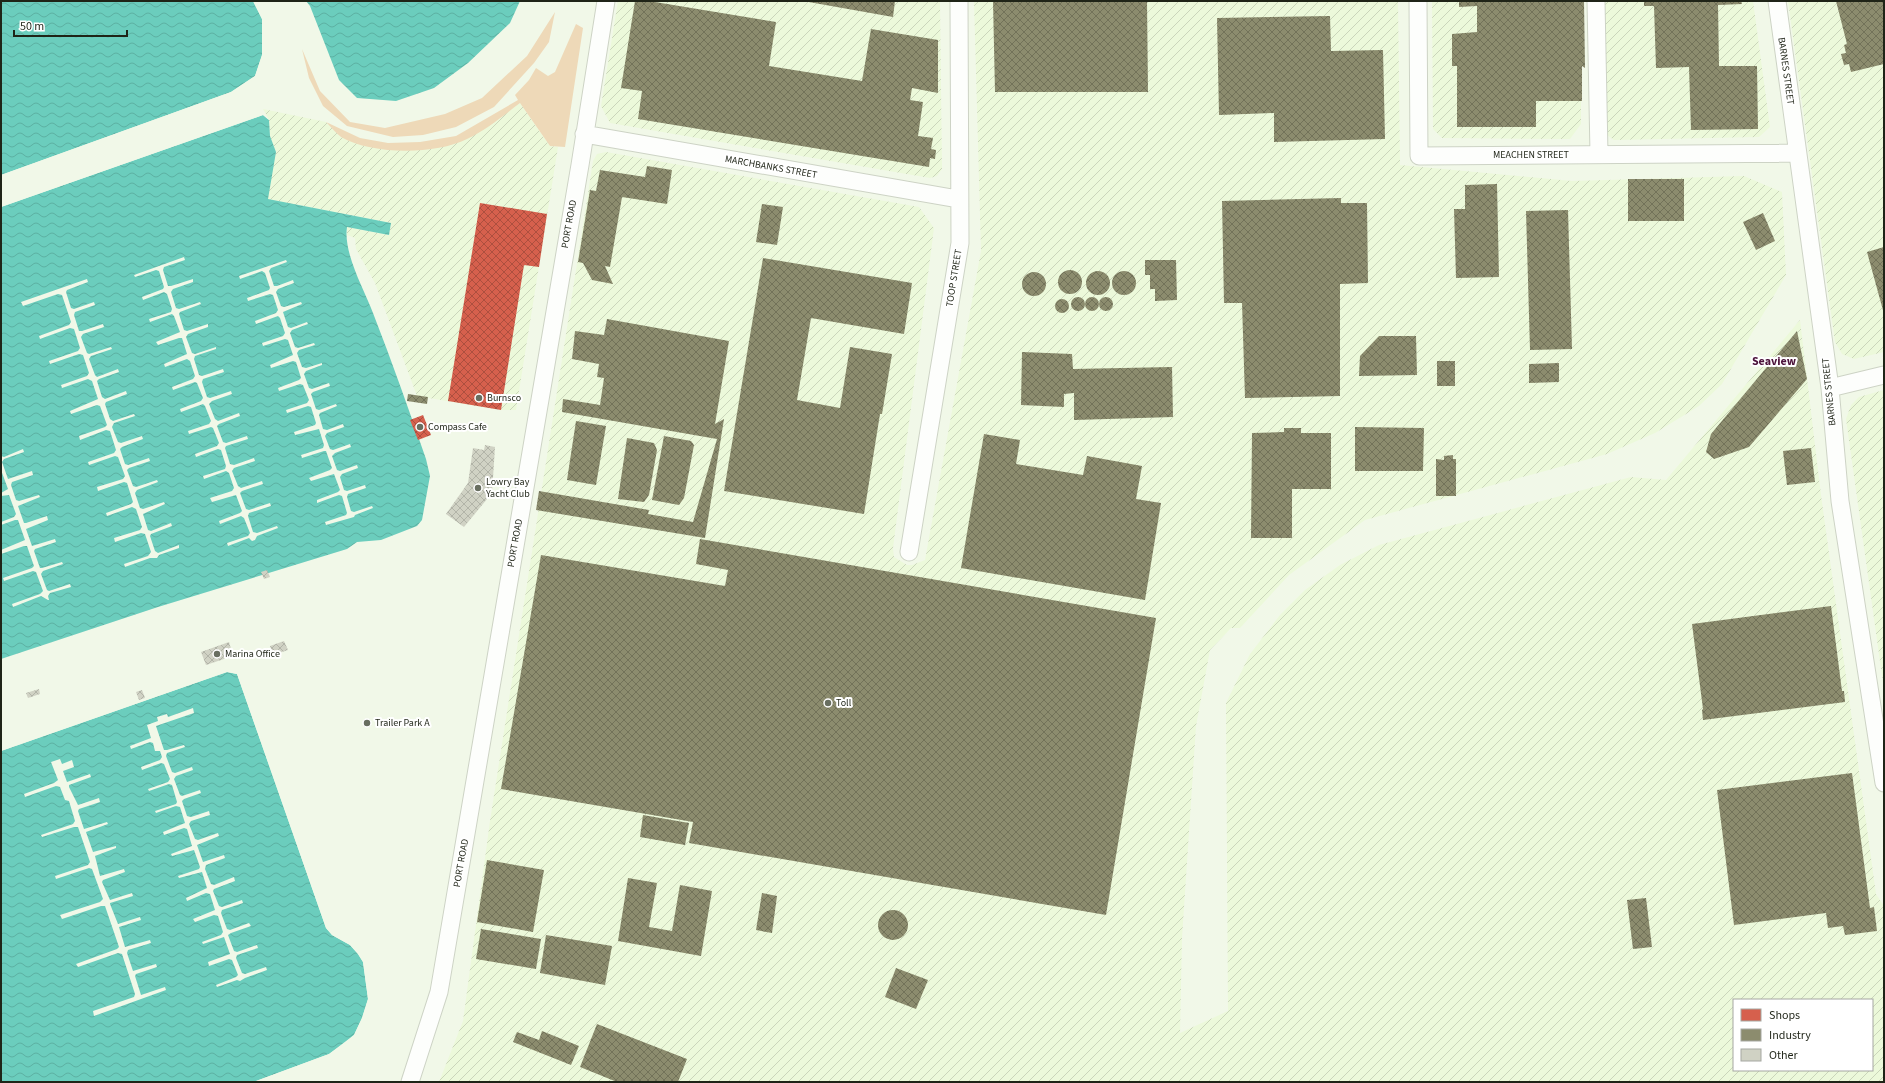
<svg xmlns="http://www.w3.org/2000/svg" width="1885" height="1083" font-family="'Source Sans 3',sans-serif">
<defs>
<pattern id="industrial-furrows" width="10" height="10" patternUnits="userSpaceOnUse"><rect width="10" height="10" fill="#ecf9da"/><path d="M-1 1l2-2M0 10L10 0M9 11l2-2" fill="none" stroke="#cad5ba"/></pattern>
<pattern id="water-waves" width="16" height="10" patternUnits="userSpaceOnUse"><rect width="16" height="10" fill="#6bcdbd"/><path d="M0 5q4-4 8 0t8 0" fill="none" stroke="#5cb0a2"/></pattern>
<pattern id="shops-cross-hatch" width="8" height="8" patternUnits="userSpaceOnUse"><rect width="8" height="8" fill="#d6604d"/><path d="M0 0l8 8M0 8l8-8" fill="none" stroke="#ad4f3f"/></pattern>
<pattern id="industry-cross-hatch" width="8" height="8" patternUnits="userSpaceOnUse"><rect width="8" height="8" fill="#8c8c6e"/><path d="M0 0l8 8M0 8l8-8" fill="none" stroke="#727259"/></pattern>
<pattern id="building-cross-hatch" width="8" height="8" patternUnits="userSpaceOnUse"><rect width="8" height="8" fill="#d0d2c4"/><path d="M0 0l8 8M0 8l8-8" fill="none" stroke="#b2b4a8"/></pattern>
</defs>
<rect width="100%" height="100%" fill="#f1f8e8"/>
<path fill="url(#industrial-furrows)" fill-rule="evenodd" d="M618,1h322l2,168 -5,7 -7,2 -320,-55 -9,-17z
M974,1h424l2,164 172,16 172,-5 38,16 4,83 -64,109 -23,22 -44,27 -48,21 -242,66 -76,55 -49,53h-9l-21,22 -14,76 -14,212 -2,95 48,-22 -2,-308 24,-49 30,-39 25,-25 35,-25 39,-20 252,-68 35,3 134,-160 21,175 55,399 8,12v176h-1445l24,-61 27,-200 103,-660 4,-7 9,-2 313,55 15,21 -41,320 1,9 13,8h5l13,-5 56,-309zM1734,1000h138v70h-138z
M1432,1h149v123l-11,15 -128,-1 -9,-9z
M1600,1h153l17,126 -11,10 -145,3 -11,-8z
M1788,1h96v351l-30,7 -12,-5 -7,-12z
M520,103l30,43 8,1 -42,263h-15l-84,-14 -42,-113 -19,-34 -1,-11 -8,-3v-8l42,8 2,-12 -124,-24 9,-47 -6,-16 -1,-16 -6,-11 63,13 15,15 81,13 69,-25z
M1884,390v300l-38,-271 5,-14 8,-8z"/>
<path fill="#eed9b8" d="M555,12l-6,30 -15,21 -40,44 -38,20 -33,8 -30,2 -46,-11 -24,-20 -14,-28 -7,-29 18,42 30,31 35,6 60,-14 37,-16 45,-42z
M576,24l7,4 -18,119 -15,-1 -30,-43c-17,13 -34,27 -53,36 -32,16 -95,16 -126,-2 -5,-4 -10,-10 -15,-15l34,16 28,5 32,-1 36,-6 62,-36 -3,-5 14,-15 7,-12 12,8 7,-4z"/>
<path fill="url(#water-waves)" d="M1,1h252l9,18v36l-7,21 -24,16 -230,83z
M306,1h214l-10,22 -42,40 -34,25 -38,13 -39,-3 -18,-18 -29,-74z
M263,115l6,5 1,16 6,16 -8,47 123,24 -2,12 -42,-8c-4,26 17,62 26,86 19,49 36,97 53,146l4,17 -8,44 -5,6 -36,14 -24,2 -10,7 -189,58 -157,52v-452z
M227,672l10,2 89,254 6,7 18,10 8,9 5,8 5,37 -6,19 -8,17 -25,19 -76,28h-252v-331z"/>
<path fill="#f1f8e8" d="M253,1h2l9,18v37l-8,22 -24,16 -231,83v-2l230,-83 24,-16 7,-21v-36z
M262,113l4,2 3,5 -6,-5 -262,92v-2z
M184,257l1,3 -21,7 -1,3 5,16h3l22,-7v3l-20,7 -2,3 5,16 3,1 21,-7 1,2 -21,8 -1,2 5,16 3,1 21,-7v3l-20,7 -2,3 6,16 3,1 21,-7v2l-21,7 -1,3 5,16 3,1 21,-7 1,3 -21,7 -1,3 5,15 3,1 21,-7 1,3 -20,7 -3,3 6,15 3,2 21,-8 1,3 -21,8 -2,2 6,16 3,1 21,-7 1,3 -22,7 -1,2 5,16 4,1 20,-7 1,3 -21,7 -2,3 6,15 3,2 21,-7 1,3 -21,7 -2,2 6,16 3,1 21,-7 1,3 -22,7 -1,3 5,16 4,1 20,-7 1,2 -21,8 -2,4 -3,1 -3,-3 -21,8 -1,-3 21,-7 2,-3 -6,-15 -3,-2 -21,8 -1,-3 21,-8 2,-2 -6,-16 -24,7 -2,-4 22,-7 2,-3 -5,-15 -3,-2 -22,8 -1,-3 22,-7 1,-3 -5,-16 -3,-1 -22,8 -1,-3 22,-8 2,-3 -6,-15 -2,-1 -22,7 -1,-3 21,-7 2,-3 -6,-15 -2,-2 -22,8 -1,-3 21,-8 2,-3 -6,-15 -2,-1 -22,8 -1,-3 21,-8 2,-3 -5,-15 -3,-2 -22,8 -1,-3 23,-10 -5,-16h-3l-21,7 -2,-3 24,-10 -6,-16 -2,-2 -22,8 -1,-3 22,-7 1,-3 -5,-15 -3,-2 -21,8 -1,-3 21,-8 1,-2 -5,-16 -3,-1 -21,7 -1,-2z
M286,260l1,2 -16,6 -2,3 5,15h3l16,-6 1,3 -16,6 -2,3 5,14 3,1 17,-5 1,2 -19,8 5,15 3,1 16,-6 1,2 -16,6 -2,3 5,14 3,1 16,-5 1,2 -16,5 -2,3 5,14 4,1 16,-5v2l-16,6 -2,3 5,14 3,1 17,-6 1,3 -17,6 -2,2 5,15 3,1 17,-6 1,2 -17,7 -1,2 4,14 4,1 16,-6 1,3 -17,6 -2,3 5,13 3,1 17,-6 1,3 -16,6 -3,3 5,14 3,1 17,-6 1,3 -16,6 -2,3 4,13 3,1 18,-6 1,3 -18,6 -1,3 4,14 3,1 18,-6 1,2 -18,7 -1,2 -28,8 -1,-3 21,-7 1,-2 -5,-17 -3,-1 -22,8v-3l21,-8 2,-2 -6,-16 -23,7 -2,-3 21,-8 2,-2 -6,-17h-2l-22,7 -1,-3 22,-7 1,-3 -5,-16 -24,6 -1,-3 21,-7 1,-2 -5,-16 -3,-1 -21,7 -1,-3 21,-7 2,-3 -6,-15 -3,-1 -21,7 -1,-3 21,-8 2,-2 -5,-16 -3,-1 -22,7 -1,-3 23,-10 -5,-15 -3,-1 -22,7 -1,-3 21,-7 2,-3 -5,-15 -2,-2 -22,8 -1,-3 21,-8 2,-3 -5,-15 -3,-1 -22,7 -1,-3 22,-8 1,-2 -5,-15 -3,-2 -22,8 -1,-3z
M87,279l1,3 -21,8 -1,2 5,16 3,1 20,-7 1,3 -20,7 -1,3 5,16h3l21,-7 1,3 -21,7 -2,3 6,16 2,1 22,-7 1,2 -21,7 -2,3 6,16 2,2 21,-8 1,3 -20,7 -2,2 5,16 3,2 21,-8 1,3 -21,8 -1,2 5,15 3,2 21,-7 1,2 -21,7 -2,4 6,15 3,1 21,-7 1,3 -21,8 -2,2 5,15 3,1 21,-7 1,3 -21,7 -2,2 6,16 3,1 21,-7 1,2 -21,8 -2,3 5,15 3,1 21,-7 1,2 -22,10 5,16 3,1 20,-8 1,3 -21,8 -1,2 5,15 3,2 21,-8v3l-20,7 -2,3h-7l-25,9 -1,-3 24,-8 3,-4 -6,-18 -4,-1 -26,9 -1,-4 26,-8 2,-3 -6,-18 -4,-2 -25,9 -1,-3 25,-9 2,-2 -6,-19 -3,-1 -26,9 -1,-4 26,-8 2,-3 -7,-19 -3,-1 -26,9 -1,-3 26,-9 2,-3 -6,-19 -4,-1 -26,10 -1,-4 26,-9 2,-2 -7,-19 -3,-1 -26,9 -1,-3 28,-12 -6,-18 -4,-2 -26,9 -1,-3 26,-9 2,-3 -6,-18 -4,-1 -29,10 -1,-3 29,-10 2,-3 -6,-19 -4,-1 -30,11 -1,-3 30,-11 2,-3 -9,-27 -4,-1 -35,12 -2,-4z
M23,449l1,3 -20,7 -2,3 6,17 24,-8 1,4 -21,7 -1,3 5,15 3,1 20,-6 1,2 -22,9 6,17h2l21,-7 1,4 -22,9 6,17 23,-7 1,3 -21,7 -1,2 6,17h2l20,-6 1,2 -20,7 -2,3 6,16 2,1 21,-7 1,3 -21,6 -2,3 1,4h-1l-7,-4 -28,11 -1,-3 28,-10 3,-3 -7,-19 -3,-1 -29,10 -1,-3 29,-10 2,-2 -7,-20h-3l-23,8v-4l24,-10 -7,-20h-3l-14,5v-3l13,-5 2,-3 -7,-19 -8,1v-3l7,-4 -7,-19v-14l3,1z
M226,670l13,4 89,253 5,7 19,10 8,8 5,9 5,38 -6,20 -9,17 -8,8 -17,11 -72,27h-5l76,-28 17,-12 8,-7 8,-17 6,-19 -5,-37 -5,-8 -8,-9 -18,-10 -6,-7 -89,-254 -10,-2 -226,79v-3z
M193,708l1,5 -38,13 8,24h3l17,-5 1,2 -18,6 -1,3 6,16 3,1 17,-6 1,3 -17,6 -2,3 6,16 2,1 18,-6 1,3 -17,6 -2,2 5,15 4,1 18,-6 1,4 -19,6 -2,3 6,15 3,1 20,-7 1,3 -22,9 6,17 21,-7 1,3 -19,7 -1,4 6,15 3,1 20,-8 1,4 -21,8 -1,2 6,15 3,1 20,-7 1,3 -21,7 -1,3 6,16 3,1 19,-7 2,3 -20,7 -3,2 6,16 3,1 20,-7 1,3 -21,7 -1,3 6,15 3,1 21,-7 1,3 -22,8 -5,3 -3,-1 -20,7 -1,-2 20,-8 2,-2 -6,-15 -3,-1 -20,7 -1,-4 22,-8 -6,-17 -21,7 -1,-2 19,-7 2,-3 -5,-16 -4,-1 -19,7 -2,-3 22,-9 -5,-16 -4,-1 -19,8 -1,-3 21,-10 -5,-16 -23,6 -1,-2 21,-7 1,-2 -6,-17 -22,6 -1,-2 21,-8 -5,-17 -3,-1 -20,7 -1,-3 22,-9 -5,-16 -4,-1 -20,7 -1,-2 21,-7 1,-2 -5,-17 -3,-1 -20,7 -1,-2 20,-7 2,-3 -6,-15 -3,-1 -19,7 -1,-3 19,-7 2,-3 -2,-6h-5l-2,-8 -3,-1 -19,7 -1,-3 21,-8 -4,-13 11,-4 -1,-4 10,-3 1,3z
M60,759l2,5 10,-4 2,7 -11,4 4,11 23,-8 1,3 -22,8v2l9,18 21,-7 1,4 -21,7 -1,2 6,18 23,-7 1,2 -22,8 7,20 23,-6v2l-21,8 5,20 24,-7 1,3 -22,8 -1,2 8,18 22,-7 1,3 -23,7v1l8,20 22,-7 1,3 -22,7 6,20 25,-7 1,3 -23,7 -1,3 6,18 23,-7 1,3 -21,7 -1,2 6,19 24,-8 1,3 -72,26 -1,-5 41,-14 1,-3 -13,-40 -4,-1 -40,14 -2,-3 41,-15 2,-2 -14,-41h-4l-39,13 -2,-4 40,-13 3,-3 -11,-30 -3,-1 -33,11 -1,-3 33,-11 2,-3 -12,-35h-4l-32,10 -1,-2 32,-11 2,-3 -6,-20 -4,-1 -5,-13 -4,-1 -31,11 -1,-3 30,-11 4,-3 -7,-18z"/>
<path fill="url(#shops-cross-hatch)" d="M480,203l67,11 -8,53 -15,-2 -23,145 -53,-9z
M423,415l8,20 -13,5 -8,-20z"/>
<path fill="url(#industry-cross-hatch)" d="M635,1h14l127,21 -7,44 93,15 9,-52 67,11v53l-26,-5 -2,12 13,2 -5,34 15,2 -2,11 5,1 -1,9 -5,-1 -1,9 -291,-48 4,-28 -21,-3z
M803,1h92l-2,16z
M993,1h154l1,91h-153z
M1459,1h125l1,67 -3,-2v35h-46v26h-79v-61h-5v-32l25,-2v-26l-18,1z
M1644,1h97l1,3 -24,1 1,61h38l1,63 -67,1 -2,-63 -33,1 -2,-62h-10z
M1836,1h48v63l-33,8 -2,-8 -5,1 -3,-11 5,-1 -2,-8 3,-1z
M1330,16l1,35 52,-1 2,89 -111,3v-29l-55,2 -2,-97z
M647,166l25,4 -5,34 -45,-7 -12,70 -5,-1 8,18 -21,-4 -9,-17 -5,-1 12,-72 6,1 4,-21 45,7z
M1628,179h56v42h-56z
M1497,184l2,93 -43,1 -2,-69h11v-24z
M1341,198v5h26l1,80 -28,1v112l-95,2 -3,-95h-18l-2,-102z
M762,204l21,3 -6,38 -21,-3z
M1568,210l4,139 -42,1 -4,-139z
M1763,213l12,28 -19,9 -13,-28z
M1884,247v67l-17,-62z
M763,258l149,25 -8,51 -93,-16 -14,82 43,8 10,-61 42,7 -10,60h-2l-16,100 -140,-23z
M1145,260h31l1,40 -22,1v-12h-5v-14h-5z
M1058 282a12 12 0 1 1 24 0a12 12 0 1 1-24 0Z
M1112 283a12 12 0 1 1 24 0a12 12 0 1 1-24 0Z
M1086 283a12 12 0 1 1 24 0a12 12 0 1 1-24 0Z
M1022 284a12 12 0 1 1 24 0a12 12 0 1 1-24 0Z
M1099 304a7 7 0 1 1 14 0a7 7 0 1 1-14 0Z
M1085 304a7 7 0 1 1 14 0a7 7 0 1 1-14 0Z
M1071 304a7 7 0 1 1 14 0a7 7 0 1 1-14 0Z
M1055 306a7 7 0 1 1 14 0a7 7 0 1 1-14 0Z
M607,319l122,22 -14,83 9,-5 -19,119 -169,-28 3,-19 110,19 -1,4 45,8 24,-83 -155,-27 1,-13 37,6 4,-27 -7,-1 2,-13 -27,-5 3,-28 29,4z
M1797,331l10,48 -58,68 -35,12 -8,-7 5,-18z
M1379,336h37l1,39 -58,1 1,-20z
M1022,352l50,2 1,15 99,-2 1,50 -99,3v-27l-10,1v13l-43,-2z
M1437,361h18v25h-18z
M1559,363v19l-30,1v-19z
M408,394l20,3 -1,7 -20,-3z
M576,421l30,5 -10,59 -29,-5z
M1355,427l69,1 -1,43h-68z
M1284,428h17v5h30v56h-39v49h-41l1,-105 32,-1z
M984,434l36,6 -4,24 67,11 4,-19 55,10 -6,33 25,4 -16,97 -184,-32z
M664,436l27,5 3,4 -10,53 -5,7 -27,-5z
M627,438l27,5 3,7 -8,45 -5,7 -26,-3z
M1811,448l4,34 -28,3 -4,-34z
M1453,455v4h3v37h-20v-37l8,1v-4z
M700,539l456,79 -50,297 -417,-72 4,-21 -192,-33 40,-234 184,31 3,-16 -32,-6z
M1831,606l11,85h2l1,11 -142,18 -1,-10 1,-1 -11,-85z
M1852,773l18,135 4,-1 3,24 -32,4 -2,-9 -15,2 -2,-15 -92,12 -17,-135z
M643,815l46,8 -4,22 -45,-8z
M487,860l57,10 -11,62 -56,-10z
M628,878l29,5 -8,44 23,4 8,-46 32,6 -11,65 -83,-15z
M762,893l15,3 -5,37 -16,-3z
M1646,898l6,49 -19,2 -6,-49z
M878 925a15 15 0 1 1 30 0a15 15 0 1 1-30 0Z
M481,929l60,10 -5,30 -60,-10z
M546,935l66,11 -7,39 -65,-12z
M896,968l32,12 -12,29 -31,-12z
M597,1024l90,35 -9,23h-61l-37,-15z
M542,1031l37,15 -8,19 -58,-23 4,-10 22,8z"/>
<path fill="url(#building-cross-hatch)" d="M485,445l10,2 -3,46 -28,34 -18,-13 22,-31 5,-35 11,2z
M267,570l3,7 -6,2 -3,-7z
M284,641l4,9 -15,5 -3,-9z
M229,642l4,14 -27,9 -5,-13z
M39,689l1,5 -12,4 -2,-5z
M142,690l3,8 -6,2 -3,-8z"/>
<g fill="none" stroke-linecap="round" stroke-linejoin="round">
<defs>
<path id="minor" d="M1418,1l1,155 378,-3
M1596,1l3,153
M1777,1l53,387 10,113 44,282
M584,134l374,65
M1830,388l54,-13
M909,552l51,-309 -1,-242
M410,1082l29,-90 141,-827 26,-164"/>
</defs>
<use href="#minor" stroke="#cdd3c5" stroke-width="19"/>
<use href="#minor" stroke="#fdfefc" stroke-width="17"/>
</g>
<g fill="#686e60" stroke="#fff" stroke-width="1.5">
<circle cx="479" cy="398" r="4"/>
<circle cx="420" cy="427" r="4"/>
<circle cx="478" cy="488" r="4"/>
<circle cx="217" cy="654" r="4"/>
<circle cx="828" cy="703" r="4"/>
<circle cx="367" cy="723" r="4"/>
</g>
<g text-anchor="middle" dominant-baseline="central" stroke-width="4" stroke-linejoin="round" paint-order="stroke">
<g font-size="10" fill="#1f2417" stroke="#fff">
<text transform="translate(1786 71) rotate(82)">BARNES STREET</text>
<text x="1531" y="155">MEACHEN STREET</text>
<text transform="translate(771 167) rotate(10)">MARCHBANKS STREET</text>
<text transform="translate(569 224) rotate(-80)">PORT ROAD</text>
<text transform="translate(954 278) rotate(-81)">TOOP STREET</text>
<text transform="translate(1829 392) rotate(-96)">BARNES STREET</text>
<text transform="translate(515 543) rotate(-80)">PORT ROAD</text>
<text transform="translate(461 863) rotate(-80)">PORT ROAD</text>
</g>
<g font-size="10" fill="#1f2417" stroke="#fff" text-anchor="start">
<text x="487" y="398">Burnsco</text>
<text x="428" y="427">Compass Cafe</text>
<text x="486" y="482">Lowry Bay<tspan x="486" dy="12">Yacht Club</tspan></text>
<text x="225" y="654">Marina Office</text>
<text x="836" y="703">Toll</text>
<text x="375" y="723">Trailer Park A</text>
</g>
<g font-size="12" font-weight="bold" fill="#4c123b" stroke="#fff">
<text x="1774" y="361">Seaview</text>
</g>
</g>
<rect width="1885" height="1083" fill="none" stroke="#1f2417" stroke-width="4"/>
<rect x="1733" y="999" width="140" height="72" fill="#ffffff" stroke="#a5a7a2"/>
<rect x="1741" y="1009" width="20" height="12" fill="#d6604d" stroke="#a5a7a2"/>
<text x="1769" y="1019" font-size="12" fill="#1f2417">Shops</text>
<rect x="1741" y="1029" width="20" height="12" fill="#8c8c6e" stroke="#a5a7a2"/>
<text x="1769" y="1039" font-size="12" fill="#1f2417">Industry</text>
<rect x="1741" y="1049" width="20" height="12" fill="#d0d2c4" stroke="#a5a7a2"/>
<text x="1769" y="1059" font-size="12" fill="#1f2417">Other</text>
<path d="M14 30v6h113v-6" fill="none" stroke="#1f2417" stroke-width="2"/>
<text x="20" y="30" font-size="12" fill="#1f2417" stroke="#ffffff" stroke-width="3" paint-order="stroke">50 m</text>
</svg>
